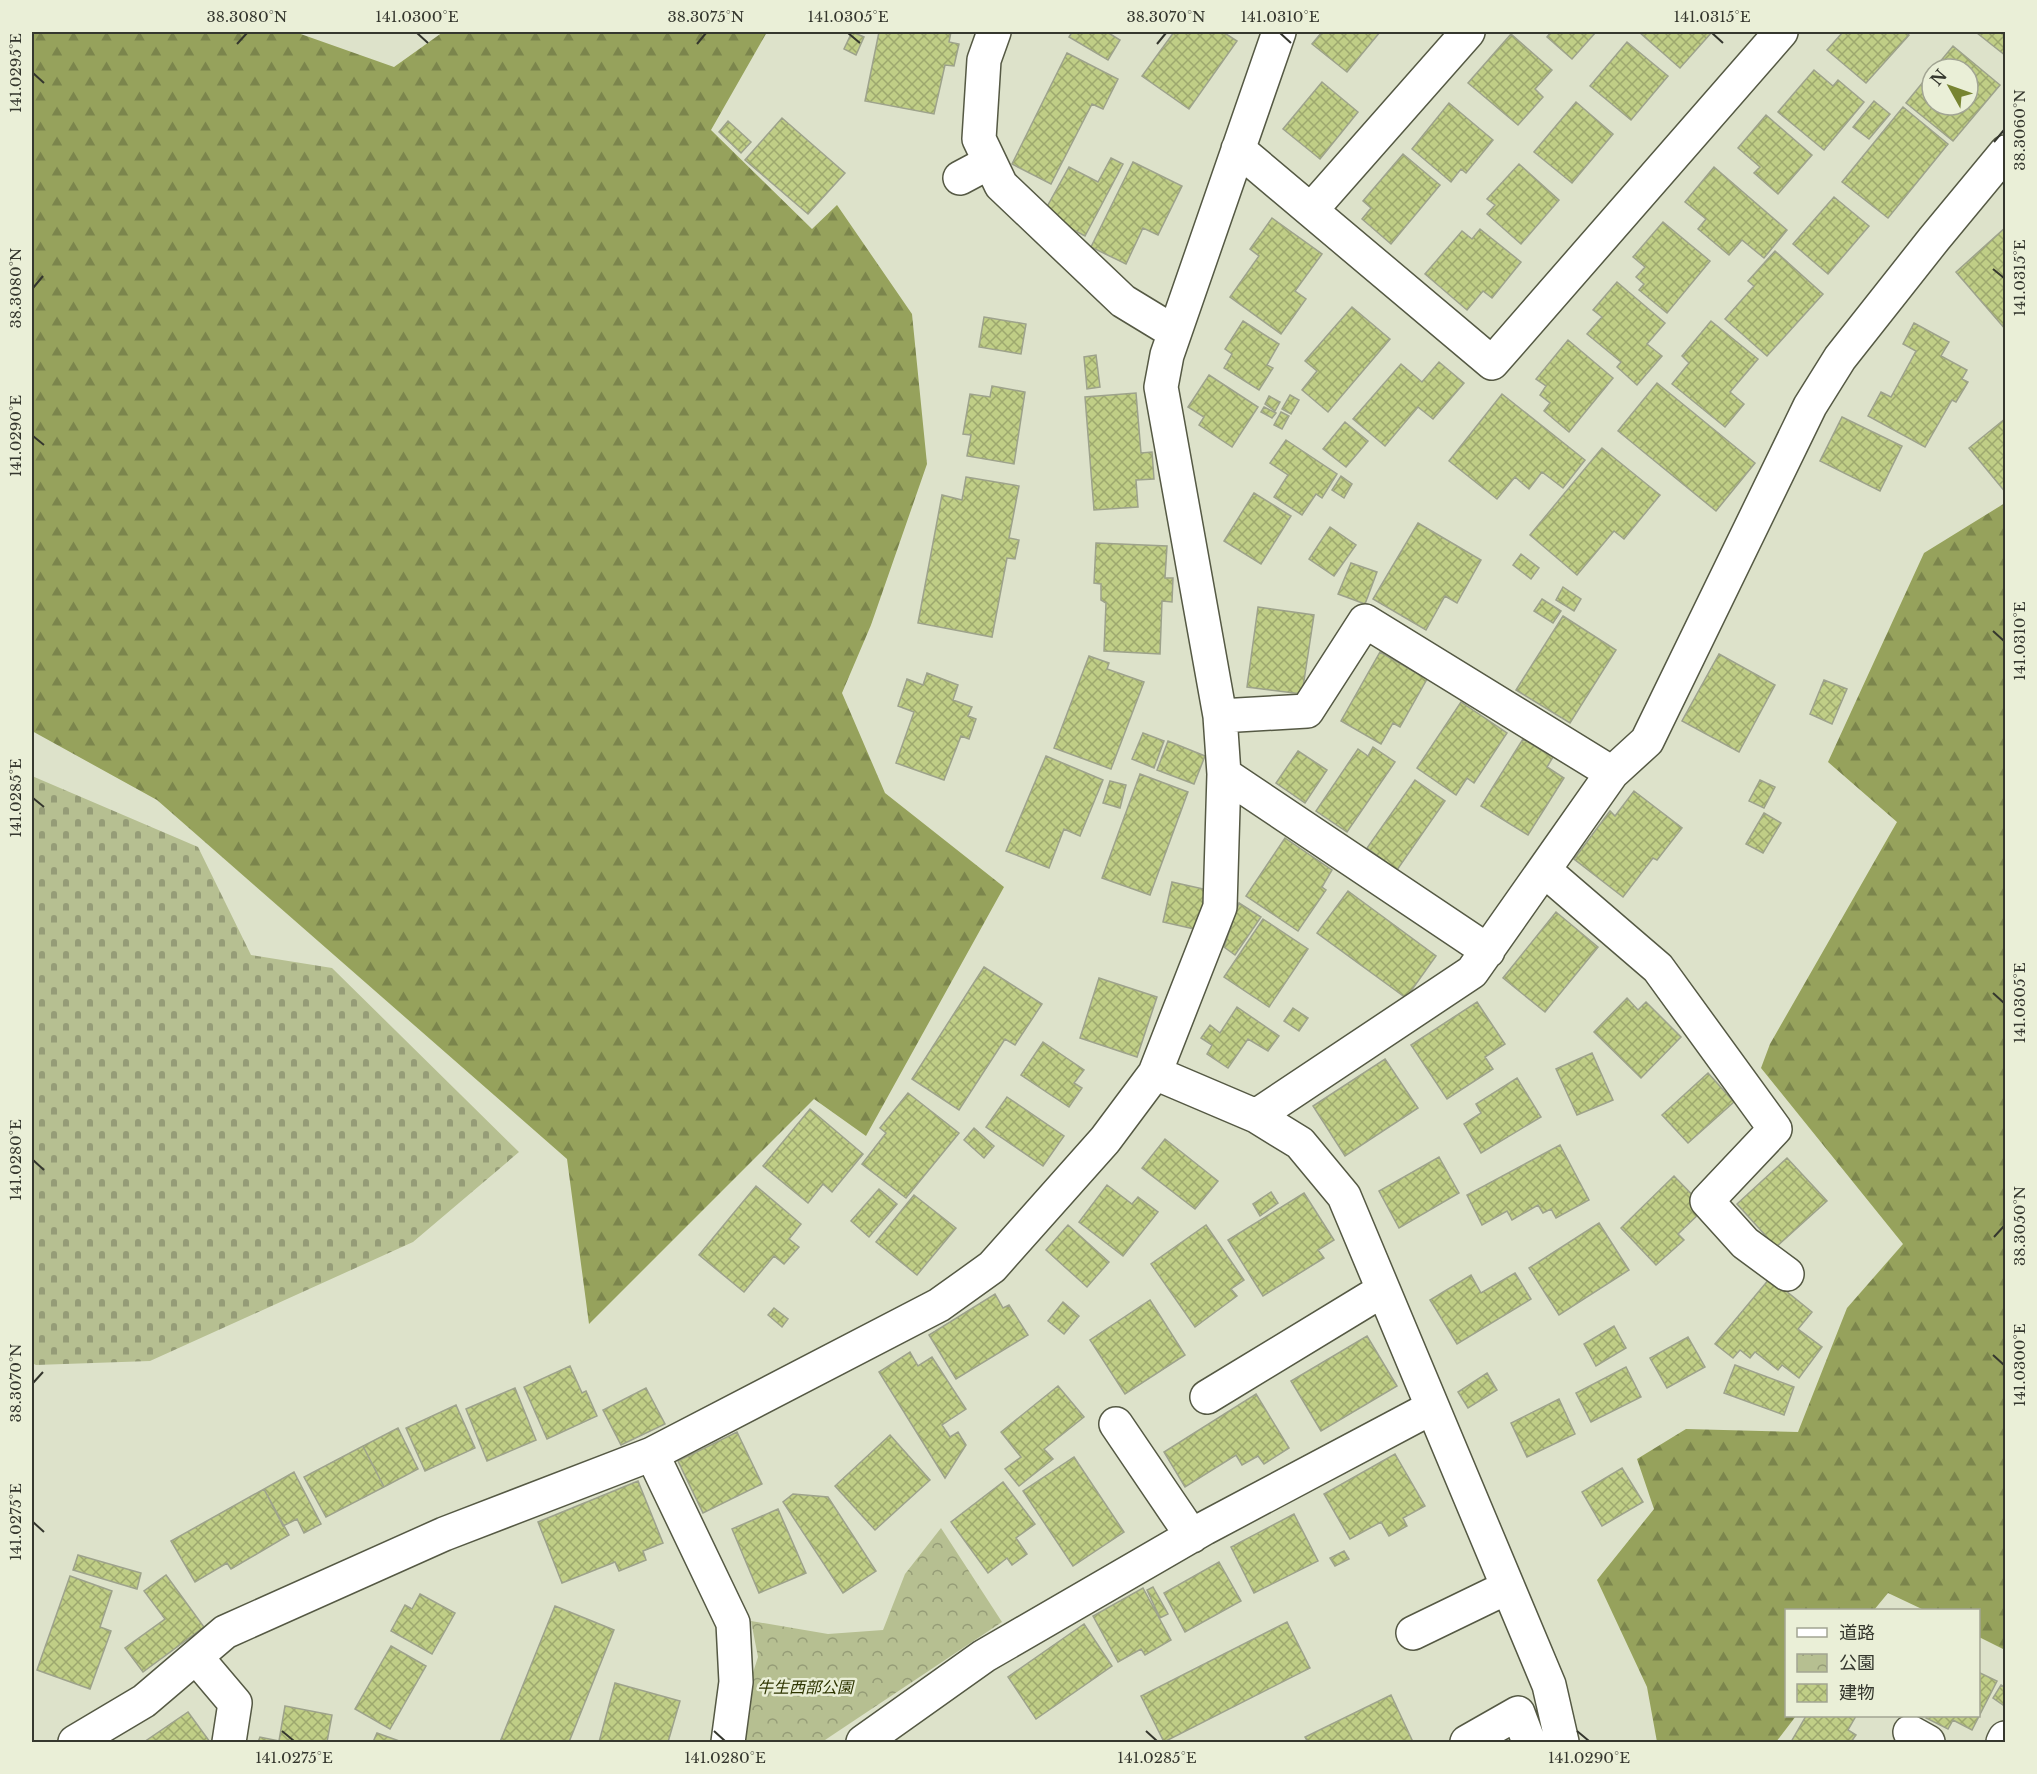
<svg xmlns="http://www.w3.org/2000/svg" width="2037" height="1774" font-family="'Libre Baskerville','Noto Sans JP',serif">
<defs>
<pattern id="forest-firs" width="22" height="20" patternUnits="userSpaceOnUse" patternTransform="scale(1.5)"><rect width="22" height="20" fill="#96a25c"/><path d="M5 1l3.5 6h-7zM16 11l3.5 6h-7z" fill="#7b854c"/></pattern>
<pattern id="cemetery-stones" width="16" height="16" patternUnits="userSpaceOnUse" patternTransform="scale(1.5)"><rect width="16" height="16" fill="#b6bf91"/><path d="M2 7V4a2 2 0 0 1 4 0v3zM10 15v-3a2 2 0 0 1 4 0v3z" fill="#959c77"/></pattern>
<pattern id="park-crowns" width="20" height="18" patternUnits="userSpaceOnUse" patternTransform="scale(1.5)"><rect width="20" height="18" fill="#b6bf91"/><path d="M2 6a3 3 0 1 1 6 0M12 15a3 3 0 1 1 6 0" fill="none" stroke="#959c77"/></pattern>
<pattern id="building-cross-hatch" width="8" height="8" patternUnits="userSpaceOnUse" patternTransform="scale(1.5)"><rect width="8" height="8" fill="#c0ce86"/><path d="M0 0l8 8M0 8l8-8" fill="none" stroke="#9da86e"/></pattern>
</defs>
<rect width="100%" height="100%" fill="#dde2ca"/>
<path fill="url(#forest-firs)" d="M32,32h263l99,35 49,-35h324l-56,98 101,99 25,-24 75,109 15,150 -56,161 -29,68 43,100 119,94 -138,249 -52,-37 -225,225 -22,-165 -410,-359 -125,-69z
M2005,503v1147l-26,-13 -1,-27h-54l-36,-17 -14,17h-88v106h10l-20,26h-119l-10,-55 -50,-107 57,-71 -17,-50 49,-30 112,3 49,-124 56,-64 -142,-176 9,-24 127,-222 -69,-60 96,-209z"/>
<path fill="url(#cemetery-stones)" d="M32,776l166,71 53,108 81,13 187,184 -106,90 -263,119 -114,4 -4,-2z"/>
<path fill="url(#park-crowns)" d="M941,1528l61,94 -180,120h-81l8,-57 9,-28 -7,-36 77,13 55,-4 22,-56z"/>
<path fill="url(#building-cross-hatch)" stroke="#9da28b" stroke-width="1.5" d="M852,32l12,5 -8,18 -12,-6z
M879,32h72l-2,10 10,2 -5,22 -9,-1 -11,49 -69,-13z
M1072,32h35l13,8 -12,20 -39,-23z
M1174,32h49l14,9 -48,68 -47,-33z
M1322,32h58l-33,40 -35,-28z
M1551,32h45l-24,27 -25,-22z
M1639,32h73l-32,36z
M1843,32h62l4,3 -43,48 -39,-33z
M1978,32h28v24l-29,-23z
M1511,34l41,36 -17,19 8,8 -25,28 -50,-42z
M1627,42l41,34 -37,44 -41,-34z
M1953,46l47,39 -47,56 -47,-38 26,-32v34h36v-36h-34z
M1067,53l51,26 -15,30 -11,-5 -41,80 -39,-20z
M1814,70l19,16 5,-6 26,22 -40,48 -46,-38z
M1322,82l36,30 -38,47 -37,-30z
M1874,101l16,13 -21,25 -16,-12z
M1576,102l37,32 -41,49 -38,-31z
M1449,103l44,37 -27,33 -5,-4 -10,13 -39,-33z
M1903,107l45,37 -60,74 -46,-36z
M1766,115l46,40 -34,39 -24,-21 6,-6 -22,-19z
M782,118l63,55 -37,41 -63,-54z
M728,121l23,21 -10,11 -22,-21z
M1403,154l37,31 -49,59 -29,-25 9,-11 -8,-7z
M1111,158l12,6 -38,72 -42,-22 26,-47 29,15z
M1133,162l49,24 -24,49 -15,-7 -17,36 -35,-17z
M1519,164l40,36 -38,44 -34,-30 8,-9 -8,-6z
M1714,167l73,63 -23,28 -22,-18 -13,15 -31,-26 8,-10 -21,-17z
M1834,197l35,29 -41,48 -35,-30z
M1272,218l50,36 -27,37 11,8 -25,35 -51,-37 29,-41 -9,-7z
M1663,222l47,39 -43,52 -28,-23 5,-6 -8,-7 9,-10 -12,-10z
M2006,227v103l-50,-58z
M1480,229l41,33 -29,36 -9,-7 -16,19 -42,-36 37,-43 10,8z
M1775,251l48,43 -56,62 -42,-37 29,-33 -6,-5z
M1617,282l48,41 -18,21 15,12 -25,29 -20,-18 4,-5 -34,-28 15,-17 -9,-7z
M1352,307l38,32 -62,73 -26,-22 15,-19 -12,-10z
M984,317l42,7 -5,30 -42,-7z
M1243,321l36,23 -12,21 6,3 -14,22 -35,-22 8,-14 -7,-5z
M1711,321l47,38 -28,33 14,12 -19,23 -53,-43 17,-21 -7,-7z
M1914,323l35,19 -8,14 26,14 -5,9 6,3 -12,20 -4,-2 -27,47 -57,-31 13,-24 10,5 25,-46 -13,-7z
M1568,340l45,38 -44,54 -25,-21 6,-8 -10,-8 6,-9 -10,-7z
M1096,355l4,32 -13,2 -3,-32z
M1439,362l25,21 -31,36 -15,-12 -33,39 -32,-27 48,-55 21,18z
M1209,375l49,32 -26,40 -33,-22 5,-8 -16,-10z
M1657,383l98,80 -39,48 -98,-80z
M992,386l33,6 -11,72 -47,-8 4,-21 -8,-1 7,-40 20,3z
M1136,393l5,60 11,-1 2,27 -18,1 2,27 -44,3 -9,-113z
M1502,394l83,66 -22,28 -21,-16 -13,17 -14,-12 -18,22 -48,-38z
M1290,395l9,5 -8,14 -9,-5z
M1269,396l11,6 -5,9 -10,-7z
M1264,407l12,6 -4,5 -11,-6z
M1281,412l8,4 -7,13 -8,-4z
M1842,417l60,29 -22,45 -60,-30z
M2006,418v75l-37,-45z
M1345,422l23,19 -22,26 -23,-18z
M1286,440l51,34 -15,24 -6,-4 -14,21 -28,-18 14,-22 -18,-12z
M1602,448l58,47 -36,44 -10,-8 -37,44 -47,-40z
M1341,476l11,8 -8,14 -12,-8z
M966,477l53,9 -10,52 10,2 -4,19 -8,-1 -15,79 -74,-14 24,-128 20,5z
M1254,493l37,23 -30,48 -37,-23z
M1418,523l63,37 -24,43 -12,-7 -19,34 -53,-31z
M1330,527l26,18 -22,31 -25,-17z
M1096,543l71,3 -2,32h8l-1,24 -10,-1 -2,53 -56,-3 2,-48 -5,-3v-16l-7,-1z
M1521,554l18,14 -8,11 -18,-14z
M1351,563l26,9 -12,32 -27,-10z
M1563,587l18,12 -7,12 -18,-11z
M1542,599l19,12 -8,12 -19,-12z
M1258,607l56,8 -12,79 -55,-7z
M1563,616l53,34 -46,73 -54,-33z
M1380,652l47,27 -27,48 -7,-4 -12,21 -40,-23z
M1719,654l56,31 -36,67 -57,-31z
M1089,656l20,7 -2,6 37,13 -33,87 -57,-21z
M927,673l31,12 -5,15 19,7 -4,9 8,3 -7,20 -8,-3 -17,44 -48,-17 18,-51 -16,-6 9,-27 16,6z
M1824,680l23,9 -15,35 -22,-10z
M1461,702l46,31 -33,50 -7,-5 -11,17 -39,-27z
M1143,733l21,8 -10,27 -22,-9z
M1523,739l30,18 -6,10 17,11 -36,57 -47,-29z
M1168,741l37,15 -11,28 -37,-14z
M1373,747l22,15 -48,70 -31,-21 42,-62 10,7z
M1298,751l29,19 -22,33 -29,-20z
M1046,756l57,24 -23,56 -16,-7 -15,39 -43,-17z
M1140,774l48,18 -38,103 -48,-17z
M1415,780l30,21 -48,69 -30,-22z
M1760,780l15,7 -11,21 -15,-7z
M1110,781l16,4 -6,23 -17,-5z
M1634,791l48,37 -25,32 -4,-2 -30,39 -49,-38 36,-48 5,5z
M1764,813l17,10 -18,30 -17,-9z
M1285,838l47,32 -10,17 4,3 -28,41 -52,-35z
M1172,882l36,8 -9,40 -36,-8z
M1348,891l88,65 -30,42 -89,-65z
M1239,903l22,14 -26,38 -11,-8z
M1556,912l42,35 -53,65 -42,-34z
M1263,919l45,30 -39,58 -45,-30z
M984,967l58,37 -27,41 -10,-6 -46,71 -47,-31z
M1099,978l58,19 -20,60 -57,-19z
M1627,998l11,12 8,-8 35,35 -40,41 -47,-46z
M1477,1002l28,42 -20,13 8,12 -46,30 -36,-54z
M1237,1007l42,29 -11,15 -20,-12 -20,29 -21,-14 5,-9 -11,-7 9,-13 10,8z
M1293,1008l15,10 -9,13 -15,-10z
M1043,1042l41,28 -10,13 8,5 -13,19 -48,-32z
M1592,1053l21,47 -36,15 -21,-46z
M1385,1059l33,49 -73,48 -32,-50z
M1708,1073l26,29 -46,41 -26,-28z
M1517,1078l24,39 -60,36 -17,-29 17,-11 -5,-9z
M908,1093l51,40 -53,65 -44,-34 24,-31 -6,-5z
M1007,1097l57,39 -21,30 -57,-39z
M810,1109l53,45 -31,38 -9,-8 -15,19 -45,-37z
M974,1128l20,18 -10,12 -20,-18z
M1165,1139l53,42 -23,28 -53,-41z
M1560,1145l29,55 -33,18 -5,-9 -8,4 -5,-8 -26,15 -5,-9 -25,14 -15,-30z
M1439,1157l20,36 -60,35 -20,-37z
M1787,1158l40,43 -51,46 -39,-43z
M1674,1176l31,32 -27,26 6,6 -28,25 -35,-37z
M1107,1185l25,19 6,-7 20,15 -35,44 -44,-34z
M756,1186l45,38 -12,15 10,8 -15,17 -10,-8 -30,36 -45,-37z
M879,1189l18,15 -28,33 -18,-16z
M1271,1192l7,11 -18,13 -7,-12z
M1304,1193l30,47 -16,10 6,8 -61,38 -35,-56z
M914,1195l42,33 -39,47 -41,-33z
M1599,1223l30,47 -70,45 -30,-47z
M1068,1225l41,37 -22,25 -41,-37z
M1206,1225l38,55 -13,9 6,7 -42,31 -44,-63z
M1515,1273l16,26 -74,45 -27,-44 41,-25 10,18z
M1770,1278l42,34 -14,17 24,18 -23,31 -17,-13 -4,5 -23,-18 -5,6 -10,-8 -7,8 -18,-14z
M995,1294l8,14 6,-3 19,30 -72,44 -27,-44z
M1150,1300l35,55 -60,39 -35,-54z
M1063,1302l16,14 -15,18 -16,-13z
M774,1308l14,11 -6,8 -14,-12z
M1614,1326l12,22 -30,18 -12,-22z
M1367,1336l30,50 -76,45 -30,-50z
M1688,1337l17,30 -38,21 -17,-30z
M910,1352l8,14 14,-9 34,52 -24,16 8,12 8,-5 8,13 -21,33 -66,-106z
M1735,1365l59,22 -10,28 -60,-22z
M570,1366l12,27 4,-2 11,25 -50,23 -23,-52z
M1626,1367l15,30 -50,25 -15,-29z
M1487,1373l10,17 -29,18 -10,-16z
M1058,1386l26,31 -40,32 9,10 -34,27 -14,-17 16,-12 -20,-25z
M515,1388l21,52 -49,21 -21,-52z
M646,1388l19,36 -44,21 -18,-35z
M1256,1394l33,54 -25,16 -6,-8 -16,9 -6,-10 -51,32 -21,-35z
M1559,1399l16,35 -48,23 -16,-34z
M456,1405l19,43 -50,23 -19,-43z
M398,1428l20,41 -34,18 -21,-41z
M737,1432l25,52 -59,29 -25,-52z
M890,1435l40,45 -55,50 -40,-44z
M363,1446l21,41 -58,30 -22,-40z
M1395,1454l30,52 -22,12 4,8 -18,10 -8,-14 -31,17 -26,-45z
M1074,1457l50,75 -51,34 -50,-75z
M1622,1468l21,34 -41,24 -20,-34z
M294,1472l27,52 -17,9 -7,-14 -14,7 -19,-37z
M638,1481l25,62 -20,8 3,9 -27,11 -4,-9 -53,21 -24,-61z
M1003,1482l32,42 -19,14 11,16 -15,11 -5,-7 -19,15 -37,-51z
M264,1489l25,46 -58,34 -4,-6 -32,19 -24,-41z
M793,1494l35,3 48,74 -33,22 -60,-91z
M778,1509l28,64 -47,20 -27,-64z
M1294,1514l24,47 -64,32 -23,-46z
M1344,1551l5,8 -14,7 -5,-8z
M78,1555l63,18 -4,16 -64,-19z
M1219,1562l22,39 -56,31 -21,-39z
M166,1575l38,52 -61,45 -18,-24 40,-29 -21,-28z
M70,1576l42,15 -12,36 11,4 -21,58 -53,-19z
M1153,1587l15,27 -8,4 -13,-28z
M1143,1588l28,52 -26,15 -4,-6 -23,13 -25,-46z
M420,1594l35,19 -23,41 -41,-23 14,-26 7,4z
M555,1606l59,24 -45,112h-69z
M1287,1622l23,46 -146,74 -23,-46z
M1084,1624l28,42 -76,53 -28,-42z
M391,1646l35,20 -36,63 -35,-20z
M1978,1672l19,9 -25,49 -19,-10 -5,9 -22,-11 1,-2h51z
M615,1683l65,18 -12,41h-69z
M2001,1685l5,3v19l-13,-9z
M1391,1695l22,47h-105l-3,-5z
M285,1706l47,9 -5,27h-69l2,-5 19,4z
M188,1712l22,30h-66z
M1806,1716h50l-8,14 8,5 -5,7h-60z
M377,1733l25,9h-29z"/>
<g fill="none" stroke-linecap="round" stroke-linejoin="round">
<defs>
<path id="minor" d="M994,32l-10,28 -5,79 22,46 122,116 51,31
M1238,149l254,214 289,-331
M960,178l30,-16
M1311,210l157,-178
M1220,716l87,-5 58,-90 247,152
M1224,774l264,177
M1544,870l114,98 117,161 -68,72 38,42 42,31
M1155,1073l101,43 216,-144 140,-199 35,-32 163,-335 30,-48 94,-119 72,-87
M1256,1116l44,27 44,53 205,489 13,57
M1207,1397l176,-107
M1116,1424l76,112
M652,1454l81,169 3,59 -8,60
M1413,1633l95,-46
M196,1657l39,46 -6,39
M1910,1732l18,10
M75,1742l69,-41 81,-69 219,-98 208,-80 287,-149 53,-38 113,-127 50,-67 65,-166 4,-133 -4,-58 -59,-329 6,-32 112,-323
M863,1742l121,-86 221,-128 226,-120
M1467,1742l51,-29 11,29
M2003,1742l2,-4"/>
</defs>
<use href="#minor" stroke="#555944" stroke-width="36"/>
<use href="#minor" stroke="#fff" stroke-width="33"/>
</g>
<path fill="none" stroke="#35372e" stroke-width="2" d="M417,33l11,10M848,33l12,10M1280,33l11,10M1712,33l11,10M237,44l10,-11M697,44l9,-11M1157,44l9,-11M33,73l11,10M1994,142l10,-12M1993,269l11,9M33,288l10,-12M33,436l11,9M1993,631l11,10M33,798l11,9M1993,993l11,10M33,1160l11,10M1994,1237l10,-11M1993,1355l11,10M33,1383l10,-11M33,1522l11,10M282,1731l12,10M714,1731l11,10M1146,1731l11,10M1577,1731l12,10"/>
<g text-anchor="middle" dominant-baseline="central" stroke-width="5" stroke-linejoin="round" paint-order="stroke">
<g font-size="16" font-style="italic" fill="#2e3500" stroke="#eaefd7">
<text x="805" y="1687">牛生西部公園</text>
</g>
</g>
<rect width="2037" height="1774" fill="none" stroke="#eaefd7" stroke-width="66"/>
<rect x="1785" y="1609" width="195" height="108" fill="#eaefd7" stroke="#a2a593" stroke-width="1.5"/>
<rect x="1797" y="1628" width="30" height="9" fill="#ffffff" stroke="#a2a593" stroke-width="1.5"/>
<text x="1839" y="1639" font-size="18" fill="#35372e">道路</text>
<rect x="1797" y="1654" width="30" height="18" fill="url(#park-crowns)" stroke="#a2a593" stroke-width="1.5"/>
<text x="1839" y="1669" font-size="18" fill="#35372e">公園</text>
<rect x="1797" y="1684" width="30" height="18" fill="url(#building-cross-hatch)" stroke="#a2a593" stroke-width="1.5"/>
<text x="1839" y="1699" font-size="18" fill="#35372e">建物</text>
<g transform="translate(1950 87) rotate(310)"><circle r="28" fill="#eaefd7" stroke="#a2a593" stroke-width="1.5"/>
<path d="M0-4.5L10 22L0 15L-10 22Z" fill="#778431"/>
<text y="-9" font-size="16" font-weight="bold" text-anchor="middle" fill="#35372e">N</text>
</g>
<rect x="33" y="33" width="1971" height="1708" fill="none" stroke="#35372e" stroke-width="2"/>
<g font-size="15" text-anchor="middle" fill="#35372e">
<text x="247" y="22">38.3080°N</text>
<text x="417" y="22">141.0300°E</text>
<text x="706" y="22">38.3075°N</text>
<text x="848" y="22">141.0305°E</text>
<text x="1166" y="22">38.3070°N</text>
<text x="1280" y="22">141.0310°E</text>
<text x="1712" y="22">141.0315°E</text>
<text transform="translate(16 73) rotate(-90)" y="5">141.0295°E</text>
<text transform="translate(2020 130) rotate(-90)" y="5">38.3060°N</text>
<text transform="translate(2020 278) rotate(-90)" y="5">141.0315°E</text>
<text transform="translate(16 288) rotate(-90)" y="5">38.3080°N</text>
<text transform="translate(16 436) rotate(-90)" y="5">141.0290°E</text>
<text transform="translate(2020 641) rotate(-90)" y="5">141.0310°E</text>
<text transform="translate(16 798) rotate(-90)" y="5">141.0285°E</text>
<text transform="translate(2020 1003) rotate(-90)" y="5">141.0305°E</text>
<text transform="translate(16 1160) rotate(-90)" y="5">141.0280°E</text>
<text transform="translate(2020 1226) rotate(-90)" y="5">38.3050°N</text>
<text transform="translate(2020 1365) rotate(-90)" y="5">141.0300°E</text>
<text transform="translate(16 1383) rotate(-90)" y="5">38.3070°N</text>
<text transform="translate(16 1522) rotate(-90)" y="5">141.0275°E</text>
<text x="294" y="1763">141.0275°E</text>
<text x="725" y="1763">141.0280°E</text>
<text x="1157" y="1763">141.0285°E</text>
<text x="1589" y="1763">141.0290°E</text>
</g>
</svg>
